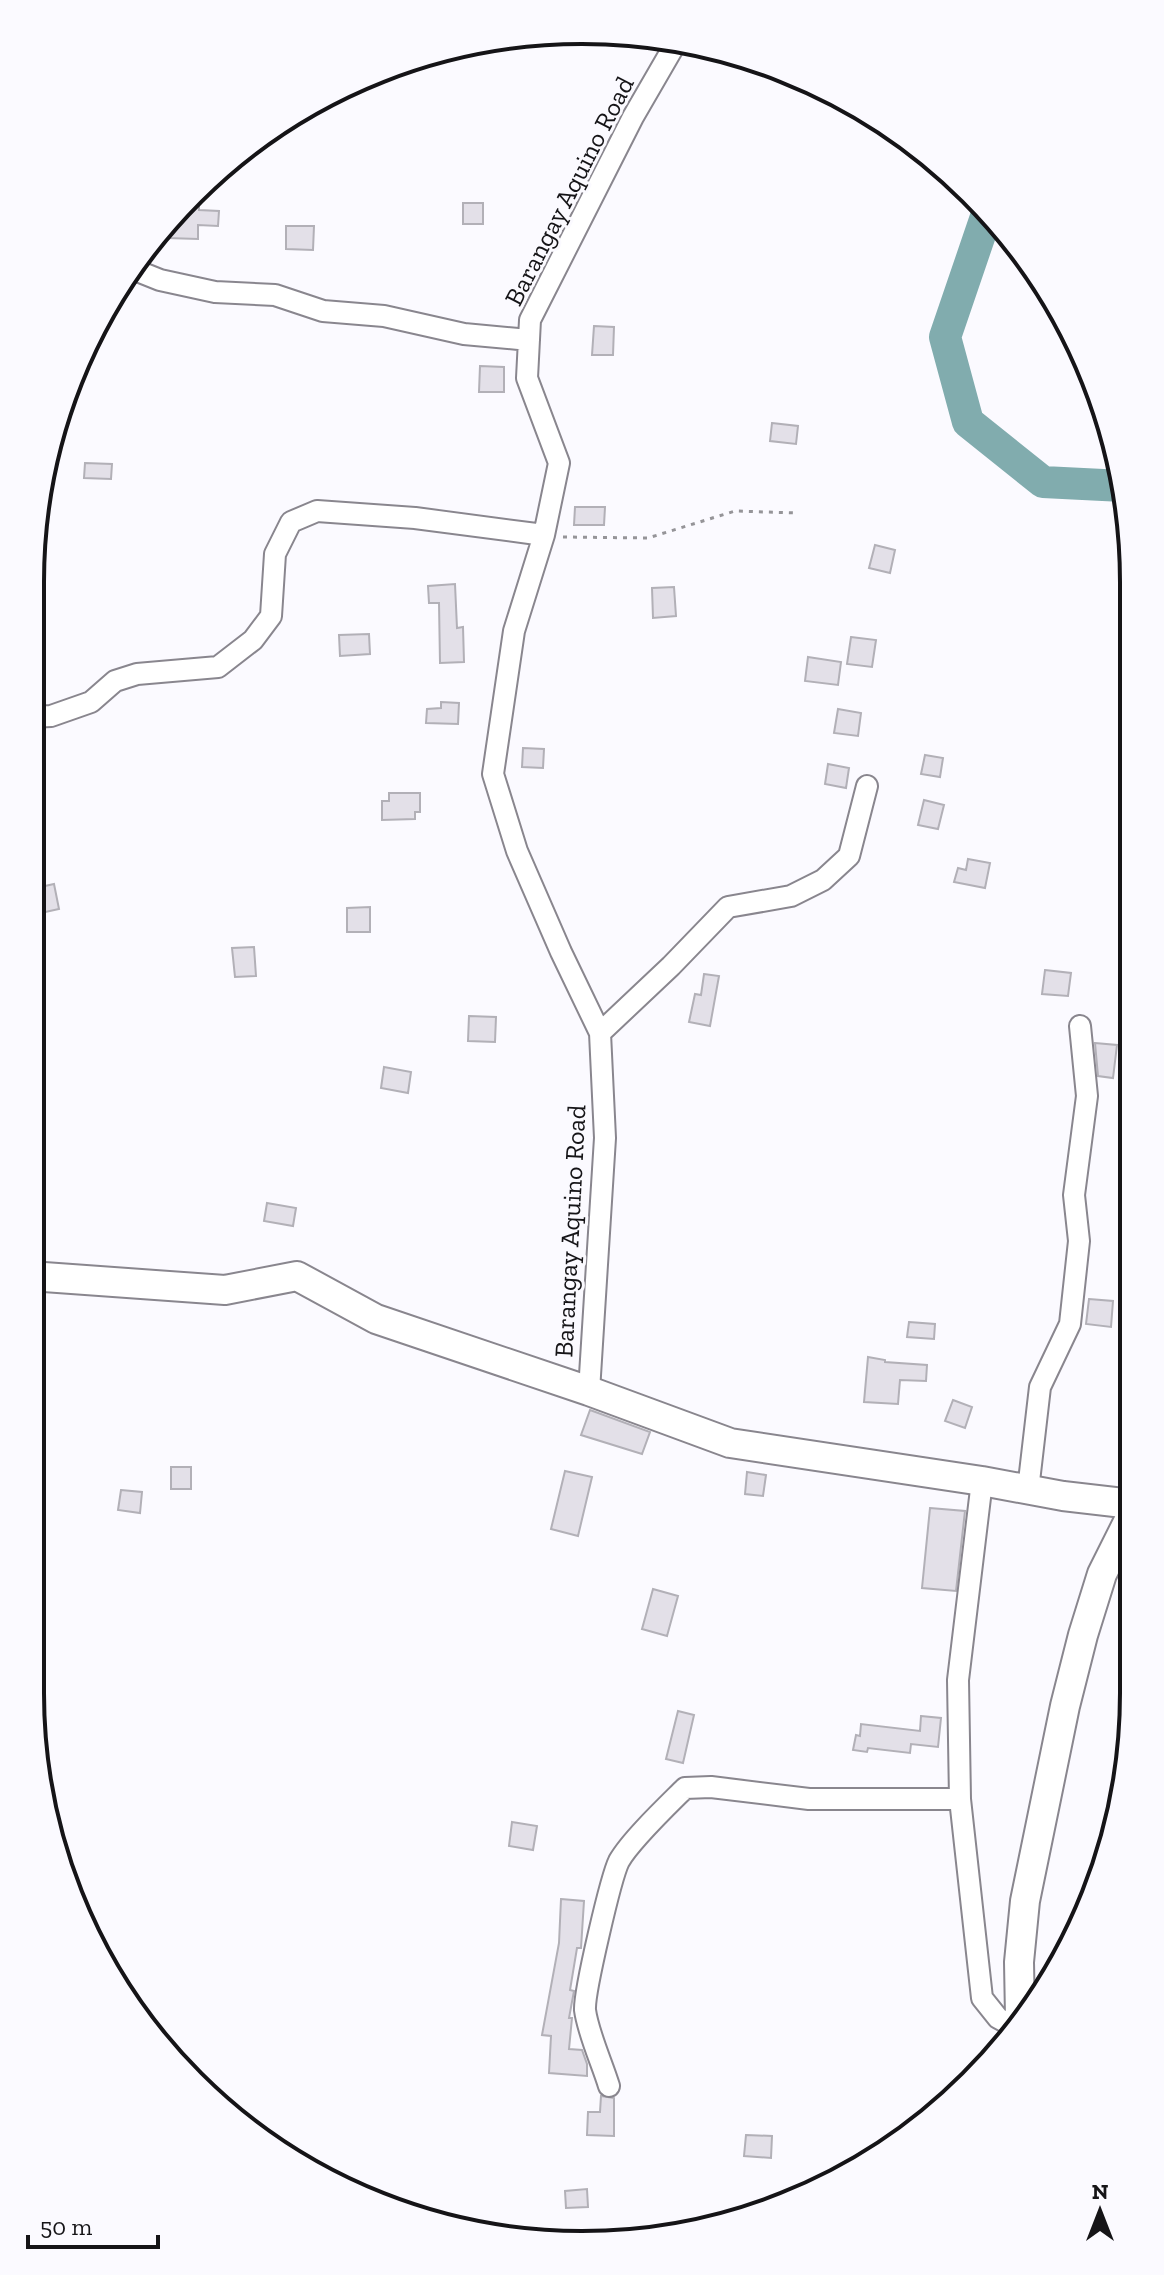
<svg xmlns="http://www.w3.org/2000/svg" width="1164" height="2275" font-family="'Zilla Slab',serif">
<rect width="100%" height="100%" fill="#fbfaff"/>
<g fill="none" stroke-linecap="round" stroke-linejoin="round">
<path stroke="#81acae" stroke-width="32" d="M987,214l-42,123 23,85 75,60 80,4"/>
</g>
<path fill="#e3e0e8" stroke="#b2b0b7" stroke-width="2" d="M463,203h20v21h-20z
M183,205h16v5l20,1 -1,15 -20,-1v14l-31,-1 1,-18z
M286,226h28l-1,24 -27,-1z
M594,326l20,1 -1,28h-21z
M480,366l24,1v25h-25z
M772,423l26,3 -2,18 -26,-3z
M85,463l27,1 -1,15 -27,-1z
M575,507h30l-1,18h-30z
M875,545l20,5 -5,23 -21,-5z
M455,584l2,44 6,-1 1,35 -24,1 -1,-60h-10l-1,-17z
M674,587l2,29 -23,2 -1,-30z
M369,634l1,20 -30,2 -1,-21z
M851,637l25,3 -4,27 -25,-3z
M808,657l33,5 -3,23 -33,-4z
M441,702l18,1 -1,21 -32,-1 1,-14 14,-1z
M838,709l23,4 -3,23 -24,-3z
M523,748l21,1 -1,19 -21,-1z
M925,755l18,3 -3,19 -19,-3z
M828,764l21,4 -3,20 -21,-4z
M389,793h31v19h-5v7l-33,1v-19h7z
M924,800l20,5 -6,24 -20,-4z
M968,859l22,4 -5,25 -31,-6 4,-14 8,2z
M54,884l5,25 -23,5 -5,-25z
M370,907v25h-23v-24z
M254,947l2,29 -21,1 -3,-29z
M1045,970l26,3 -3,23 -26,-2z
M704,974l15,2 -9,50 -21,-4 6,-28 6,1z
M469,1016l27,1 -1,25 -27,-1z
M1095,1043l22,2 -4,33 -15,-2z
M384,1067l27,5 -3,21 -27,-5z
M267,1203l29,5 -3,18 -29,-5z
M1089,1299l24,2 -2,26 -25,-3z
M909,1322l26,2 -1,15 -27,-2z
M868,1357l17,3v2l42,3 -1,16 -26,-1 -2,24 -34,-2z
M953,1400l19,7 -7,21 -20,-7z
M590,1410l60,22 -8,22 -61,-19z
M171,1467h20v22h-20z
M565,1471l27,6 -14,59 -27,-7z
M747,1472l19,3 -3,21 -18,-2z
M121,1490l21,2 -2,21 -22,-3z
M930,1508l35,3 -9,80 -34,-3z
M653,1589l25,7 -11,40 -25,-7z
M678,1711l16,4 -11,48 -17,-4z
M921,1716l20,2 -3,29 -27,-3 -1,9 -42,-5 -1,4 -14,-2 3,-15 4,1 1,-12 59,7z
M512,1822l25,4 -4,24 -24,-4z
M561,1899l23,2 -3,47h-4l-7,42 4,1 -5,27h3l-3,31 13,1 5,14v12l-38,-3 2,-37 -9,-1 17,-92z
M601,2096l13,2v38l-27,-1 1,-23h12z
M746,2135l26,1 -1,22 -27,-2z
M587,2189l1,18 -22,1 -1,-17z"/>
<g fill="none" stroke-linecap="round" stroke-linejoin="round">
<defs>
<path id="street" d="M130,268l30,12 55,12 60,3 48,16 61,5 80,18 65,6
M31,717l20,-1 40,-14 24,-21 22,-7 81,-7 35,-27 18,-24 4,-62 16,-32 26,-11 98,7 129,17
M600,1033l71,-67 57,-59 63,-11 32,-16 26,-24 18,-70
M589,1391l16,-253 -5,-105 -39,-81 -44,-101 -24,-77 21,-143 30,-96 15,-72 -32,-85 3,-58 103,-203 44,-76
M982,1481l-24,199 2,119 22,199 16,20 15,8
M1028,1490l12,-103 30,-63 9,-83 -5,-46 13,-99 -7,-70
M609,2086c-7,-23 -21,-53 -24,-76 -1,-18 26,-133 34,-149 12,-21 48,-55 66,-73l26,-1 98,12h151"/>
<path id="secondary" d="M30,1276l195,14 72,-14 79,43 213,72 141,52 252,38 81,15 69,8
M1020,2017l-1,-55 6,-61 40,-195 18,-71 19,-61 30,-60"/>
</defs>
<use href="#street" stroke="#89868e" stroke-width="24"/>
<use href="#secondary" stroke="#89868e" stroke-width="32"/>
<path stroke="#959498" stroke-width="3" stroke-dasharray="4 6" stroke-linecap="butt" d="M563,537l85,1 87,-27 63,2"/>
<use href="#street" stroke="#fff" stroke-width="20"/>
<use href="#secondary" stroke="#fff" stroke-width="28"/>
</g>
<g text-anchor="middle" dominant-baseline="central" stroke-width="6" stroke-linejoin="round" paint-order="stroke">
<g font-size="26" fill="#151417" stroke="#fbfaff">
<text transform="translate(569 191) rotate(-63)">Barangay Aquino Road</text>
<text transform="translate(570 1231) rotate(-87)">Barangay Aquino Road</text>
</g>
</g>
<path d="M0 0H1164V2275H0ZM582 44H582A538 538 0 0 1 1120 582V1693A538 538 0 0 1 582 2231H582A538 538 0 0 1 44 1693V582A538 538 0 0 1 582 44Z" fill="#fbfaff" fill-rule="evenodd"/>
<path fill="none" stroke="#151417" stroke-width="4" d="M582 44H582A538 538 0 0 1 1120 582V1693A538 538 0 0 1 582 2231H582A538 538 0 0 1 44 1693V582A538 538 0 0 1 582 44Z"/>
<g transform="translate(1100 2211)" stroke="#fbfaff" stroke-width="6" paint-order="stroke">
<path d="M0-6L14 30L0 20L-14 30Z" fill="#151417"/>
<text y="-12" font-size="22" font-weight="bold" text-anchor="middle" fill="#151417">N</text>
</g>
<path d="M28 2235v12h130v-12" fill="none" stroke="#151417" stroke-width="4"/>
<text x="40" y="2235" font-size="24" fill="#151417" stroke="#fbfaff" stroke-width="6" paint-order="stroke">50 m</text>
</svg>
